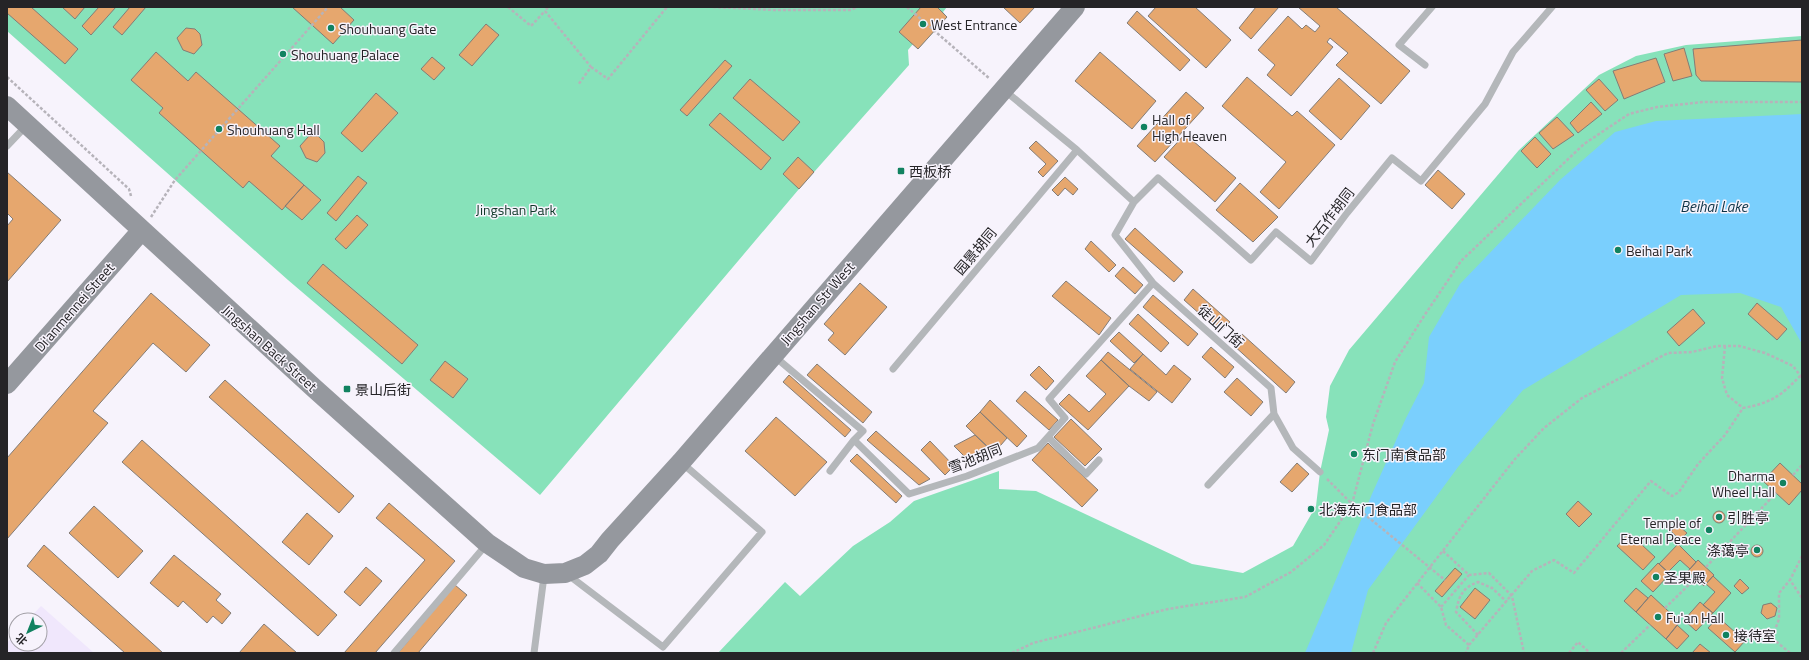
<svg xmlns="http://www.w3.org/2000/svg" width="1809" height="660" font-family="'Titillium Web','Noto Sans SC',sans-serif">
<rect width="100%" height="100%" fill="#f7f3fc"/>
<path fill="#f0e7fc" d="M41,606l53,47h-87v-10l9,-10v11h24v-24h-12z"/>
<path fill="#87e2ba" d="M7,7h940l-4,5 4,5 -29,32 -5,-5 -5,6 1,15 -110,124 -259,306 -252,-215 -281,-249z
M1802,36v617h-1084l67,-71 15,14 53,-50 37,-24 24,-21 85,-30v18l37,2 156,73 51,9 50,-27 23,-40 4,-34 9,-42 -3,-13 4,-31 19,-36 170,-200 80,-75 37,-19 50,-11z"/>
<path fill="#7acffd" d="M1802,114v230l-21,-37 -41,-14 -59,2 -158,95 -65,77 -90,123 -17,63h-46l67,-159 34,-76 18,-35 5,-46 31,-53 100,-104 55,-48 41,-11z"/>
<path fill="#e6a76e" stroke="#837c76" d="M7,7h24l47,42 -13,15 -58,-51z
M62,7h23l-10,12z
M99,7h17l-25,28 -9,-9z
M130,7h16l-24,28 -9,-8z
M292,7h48l14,13 -21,24z
M921,7h16l10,10 -29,32 -19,-17z
M1003,7h32l-15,16z
M1156,7h39l36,33 -25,28 -58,-52z
M1256,7h23l-28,32 -12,-11z
M1298,7h38l74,64 -29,33 -45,-39 12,-12 -18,-15 -3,4 6,5 -42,49 -24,-21 8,-10 -17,-15 30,-34 14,13 4,-4 9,7 5,-6z
M1137,11l53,49 -10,11 -53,-48z
M486,24l13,11 -27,31 -13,-11z
M186,28l9,1 5,5 2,11 -8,9 -11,-4 -6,-12z
M1802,40v42l-101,-1 -5,-6 -3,-26z
M1684,48l8,28 -19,5 -9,-27z
M156,52l32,29 8,-9 84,74 -9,10 33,29 -22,25 -33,-29 -6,7 -84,-75 4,-5 -32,-28z
M1100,52l56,49 -24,28 -57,-48z
M432,57l13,11 -11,12 -13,-11z
M1656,58l9,24 -41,17 -11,-28z
M725,60l7,6 -45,50 -7,-6z
M1247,77l45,39 5,-5 38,34 -56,64 -19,-17 26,-30 -64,-56z
M1339,78l31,28 -29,34 -32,-29z
M750,79l50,43 -17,19 -50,-43z
M1599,79l19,21 -13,11 -19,-21z
M1186,92l18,16 -49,54 -18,-16z
M376,93l22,20 -36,39 -21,-19z
M1591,102l11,12 -24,19 -8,-10z
M720,113l51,45 -10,12 -52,-45z
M1557,117l17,18 -21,14 -14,-16z
M1185,134l51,44 -21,24 -51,-45z
M309,136h9l6,6 1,11 -8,9 -11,-4 -6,-12z
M1535,137l16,17 -14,14 -16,-17z
M1036,141l22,20 -15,16 -5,-5 8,-8 -17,-16z
M798,157l16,15 -15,17 -16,-15z
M1438,170l27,24 -13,15 -27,-24z
M7,172l54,48 -54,62v-56l6,-7 -6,-6z
M358,176l9,7 -31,38 -9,-8z
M1065,177l13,12 -5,6 -8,-7 -7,8 -6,-6z
M1240,183l38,34 -25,25 -37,-32z
M304,185l17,15 -19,20 -17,-14z
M357,215l11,10 -22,24 -11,-10z
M1135,228l48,44 -9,10 -49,-43z
M1091,241l25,24 -7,7 -24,-23z
M323,264l95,81 -16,19 -95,-81z
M1123,267l20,18 -8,9 -20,-18z
M1066,281l45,37 -12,17 -47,-39z
M860,283l27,24 -42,48 -17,-15 6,-7 -10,-9z
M1193,289l37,33 -10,10 -36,-32z
M151,293l59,52 -24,27 -33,-29 -60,68 15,12 -101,116v-81z
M1153,295l45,39 -10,12 -45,-39z
M1757,303l30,26 -10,11 -29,-26z
M1693,309l12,14 -26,23 -12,-14z
M1138,314l31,29 -8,9 -32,-28z
M1119,332l24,22 -9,9 -24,-22z
M1242,334l53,48 -9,11 -54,-49z
M1211,347l23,20 -9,11 -23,-21z
M1108,352l49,40 -8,9 -20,-15 -28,-26z
M1143,354l23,21 8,-10 17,14 -19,24 -42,-34z
M1101,360l28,26 -41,44 -29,-26 10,-10 20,18 17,-18 -20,-18z
M445,361l23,18 -15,19 -23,-18z
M817,364l55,48 -9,11 -56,-48z
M1039,366l15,15 -8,9 -16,-15z
M789,375l62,55 -6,7 -62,-55z
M1237,378l26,24 -12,14 -27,-24z
M225,380l129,116 -15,17 -130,-116z
M1025,391l33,29 -9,10 -33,-29z
M990,400l37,36 -10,11 -37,-35z
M980,412l27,26 -13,15 -28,-27z
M776,417l51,45 -32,34 -50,-45z
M1071,419l31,30 -17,17 -31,-29z
M876,431l54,48 -11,6 -52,-45z
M975,435l19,18 -22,11 -18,-18z
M142,440l195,175 -19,21 -196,-174z
M930,441l24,25 -9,9 -24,-25z
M1048,443l50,47 -16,17 -50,-47z
M857,454l45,42 -6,7 -46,-42z
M1297,463l12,11 -17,18 -12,-10z
M1780,463l22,21v6l-13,15 -26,-24z
M1578,501l14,13 -13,13 -13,-13z
M389,503l66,58 -80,92h-31l81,-93 -49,-42z
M94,506l49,45 -25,27 -49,-45z
M1713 517a6 6 0 1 1 12 0a6 6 0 1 1-12 0Z
M307,513l26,23 -24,29 -27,-23z
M1678,525l9,8 -7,7 -9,-9z
M1629,533l26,24 -12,13 -26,-24z
M1678,544l18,18 -6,7 -10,-9 -12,12 -9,-8z
M1751 551a6 6 0 1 1 12 0a6 6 0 1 1-12 0Z
M44,545l119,108h-38l-98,-87z
M174,555l47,39 -5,6 15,13 -9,11 -9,-8 -6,7 -24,-22 -5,6 -28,-24z
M1698,560l16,15 -10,11 -16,-15z
M1658,563l12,11 -17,18 -12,-11z
M366,567l16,14 -22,25 -16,-14z
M1455,568l7,6 -20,23 -7,-6z
M1713,576l18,17 -18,20 -10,-8 12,-13 -9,-8z
M1740,579l9,9 -7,6 -8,-8z
M455,585l12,10 -49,58h-20z
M1475,588l15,12 -15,19 -15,-12z
M1636,588l12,10 -12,14 -12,-11z
M1651,595l29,27 -14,17 -30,-27z
M1700,602l13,11 -17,18 -12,-11z
M1771,603l6,5 -2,8 -8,3 -6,-6 2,-8z
M1718,617l27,24 -10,11 -27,-24z
M264,624l33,29h-58z
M1677,625l12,11 -12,13 -11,-10z
M1700,644l11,9h-19z"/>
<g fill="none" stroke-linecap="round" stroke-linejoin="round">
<path stroke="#b6b3ba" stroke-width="2.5" stroke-dasharray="3 2" stroke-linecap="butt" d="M508,7l23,19 14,-15
M548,7l-3,4 46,56 -13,18
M713,7l62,3h76l6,-3
M907,7l83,72
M591,67l17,12 59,-72
M7,77l122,112 2,7
M151,217l24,-37 153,-173
M1725,346l-3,32 5,17 16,13c28,-5 38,-12 57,-32
M1793,475l9,-10
M1327,479l25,25 93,76
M1443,551l26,24 20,-2 23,23 12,57
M1802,556l-12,24 12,18
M1706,567l70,-74
M1417,583l24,24 5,18 23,20 -3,8
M1441,607l28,-32
M1665,608l31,-30
M1478,635l-22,-23c3,-16 6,-24 22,-30l14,6 15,14
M1469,645l63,-74 22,-11 20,13 77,-92 21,15 7,-4 19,-28 27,-29 18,-27
M1012,653l21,-10 135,-34 77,-12 46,-25 33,-27 28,-41 21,-80 22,-62 29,-46 37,-55 123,-117 45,-30 28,-7 46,-5h99
M1373,653l13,-30 129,-164 29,-31 38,-30 86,-45 24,-1 25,-6h22l26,7 28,13 9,12
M1569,653l9,-11 12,11
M1621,653l29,-28
M1790,653l-18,-15 7,-19v-26l11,-13"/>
<path stroke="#b4b7ba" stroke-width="7" d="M1425,65l-26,-20 33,-38
M1004,90l73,60 57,52 24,-24 93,82 25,-28 35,29 36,-48 45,-55 29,23 64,-77 28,-52 39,-45
M7,146l19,-20
M1134,202l-19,33 38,48 118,105 3,26 19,34 27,24
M774,356l89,75 -9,9 55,54 58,-18 71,-28 27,-30 -16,-19 104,-116
M893,369l184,-219
M1048,437l38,37 13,-14
M830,471l24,-31
M1208,485l66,-71
M567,574l96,73 99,-115 -80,-69
M394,653l92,-108
M534,653l10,-77"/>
<path stroke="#95989e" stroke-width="20" d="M7,106l308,283 172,154 37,25 20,6 21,-1 20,-8 14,-11 11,-14 71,-78 394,-455
M7,384l135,-154"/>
</g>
<g fill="#118260" stroke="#f7f3fc" stroke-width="1.5">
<circle cx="923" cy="24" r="4"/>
<circle cx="331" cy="28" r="4"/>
<circle cx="283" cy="54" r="4"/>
<circle cx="1144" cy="127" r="4"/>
<circle cx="219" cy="129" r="4"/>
<rect x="897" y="167" width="8" height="8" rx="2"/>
<circle cx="1618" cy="250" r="4"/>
<rect x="343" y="385" width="8" height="8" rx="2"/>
<circle cx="1354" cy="454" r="4"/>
<circle cx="1783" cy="483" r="4"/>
<circle cx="1311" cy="509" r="4"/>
<circle cx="1719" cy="517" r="4"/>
<circle cx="1709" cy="530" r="4"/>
<circle cx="1757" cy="550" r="4"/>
<circle cx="1656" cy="577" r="4"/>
<circle cx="1658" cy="617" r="4"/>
<circle cx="1726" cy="635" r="4"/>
</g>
<g text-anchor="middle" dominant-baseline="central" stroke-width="3" stroke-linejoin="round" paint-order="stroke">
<g font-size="14" fill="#252427" stroke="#f7f3fc" text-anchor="start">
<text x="931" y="24">West Entrance</text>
<text x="339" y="28">Shouhuang Gate</text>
<text x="291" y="54">Shouhuang Palace</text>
<text x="1152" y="119">Hall of<tspan x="1152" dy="16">High Heaven</tspan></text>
<text x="227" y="129">Shouhuang Hall</text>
<text x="909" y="171">西板桥</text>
<text x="1626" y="250">Beihai Park</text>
<text x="355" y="389">景山后街</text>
<text x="1362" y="454">东门南食品部</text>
<text x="1775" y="475" text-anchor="end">Dharma<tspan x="1775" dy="16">Wheel Hall</tspan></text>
<text x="1319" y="509">北海东门食品部</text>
<text x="1727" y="517">引胜亭</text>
<text x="1701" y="522" text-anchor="end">Temple of<tspan x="1701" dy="16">Eternal Peace</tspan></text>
<text x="1749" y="550" text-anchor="end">涤蔼亭</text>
<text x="1664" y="577">圣果殿</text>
<text x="1666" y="617">Fu'an Hall</text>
<text x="1734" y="635">接待室</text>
</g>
<g font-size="14" fill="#0e3727" stroke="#f7f3fc">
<text x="516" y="209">Jingshan Park</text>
</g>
<g font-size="14" fill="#252427" stroke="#f7f3fc">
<text transform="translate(1329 217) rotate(-52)">大石作胡同</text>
<text transform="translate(975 251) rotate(-50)">园景胡同</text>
<text transform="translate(817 303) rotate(-49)">Jingshan Str West</text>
<text transform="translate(74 307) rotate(-49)">Di'anmennei Street</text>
<text transform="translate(1221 326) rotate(42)">徒山门街</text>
<text transform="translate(270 348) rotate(42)">Jingshan Back Street</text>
<text transform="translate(975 458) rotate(-21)">雪池胡同</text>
</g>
<g font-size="15" font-style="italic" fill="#0b3245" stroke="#f7f3fc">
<text x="1714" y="206">Beihai Lake</text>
</g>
</g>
<rect width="1809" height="660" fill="none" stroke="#252427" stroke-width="16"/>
<g transform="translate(28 632) rotate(223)"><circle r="19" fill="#f7f3fc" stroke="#a3a0a7"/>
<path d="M0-3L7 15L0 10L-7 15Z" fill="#118260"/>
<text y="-6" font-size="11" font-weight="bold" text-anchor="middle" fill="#252427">北</text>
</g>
</svg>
